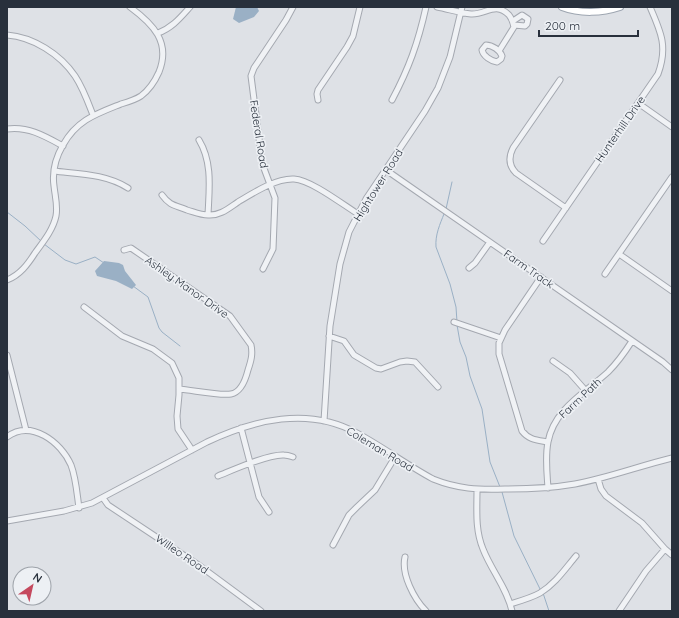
<svg xmlns="http://www.w3.org/2000/svg" width="679" height="618" font-family="Quicksand,sans-serif">
<rect width="100%" height="100%" fill="#dee1e6"/>
<path fill="#9ab0c5" d="M236,7h21l2,4 -5,6 -15,6 -6,-4z
M104,261l15,2 4,2 2,6 11,14 -4,4 -16,-8 -19,-5 -2,-5z"/>
<g fill="none" stroke-linecap="round" stroke-linejoin="round">
<path stroke="#9ab0c5" stroke-width="1" d="M446,209l6,-27
M7,212l18,14 17,16
M444,214c-4,10 -9,21 -8,33l14,37 6,23 1,15
M44,244l21,16 11,4 19,-7 9,6
M133,286l15,11 11,31 3,4 18,14
M457,325l3,17 6,15 4,19 12,33 8,53 10,25
M502,492l12,44 27,55
M543,593l6,18"/>
<defs>
<path id="minor" d="M437,7c11,2 23,6 34,7 15,1 24,-13 38,1 3,4 4,7 5,12l-15,24
M513,21l9,-6 6,4 -1,5 -2,2 -11,-1
M158,33c14,-5 22,-15 32,-26
M7,35c26,2 53,19 68,41 8,12 13,26 18,39
M486,45c6,0 14,5 16,11l-1,3 -4,3c-6,-1 -14,-6 -15,-12z
M560,80l-47,68c-5,10 -4,18 3,25l50,35
M318,100l-1,-6 1,-4 29,-43 6,-11 7,-29
M392,100c17,-32 26,-57 34,-93
M638,103l34,24
M7,129c21,-3 38,7 56,17
M199,140c14,23 10,50 9,75
M386,170l277,192 9,8
M54,171c25,3 52,3 74,17
M162,195c8,11 13,10 25,15 7,2 14,5 21,5 12,1 21,-7 30,-13 15,-9 38,-24 56,-23 17,1 48,25 64,35
M543,241l115,-167c10,-27 3,-42 -8,-67
M124,250l7,-2 99,68 21,29c2,9 0,16 -3,25 -2,8 -6,22 -17,24 -11,2 -39,-4 -52,-5
M619,254l53,37
M469,268l6,-5 15,-21
M263,269l10,-20 2,-51 -13,-35 -3,-25 -8,-62 3,-8 32,-48 7,-13
M605,274l67,-97
M541,277l-36,53 -6,13v11l23,77c7,9 15,9 26,11
M7,280c13,-5 21,-16 28,-27 8,-11 18,-23 21,-37 2,-10 -1,-20 -2,-30 -2,-14 2,-29 9,-41 14,-25 33,-31 58,-41 7,-2 14,-4 20,-8 8,-6 14,-15 18,-24 12,-30 -6,-48 -29,-65
M84,307l38,29 31,13 19,14 7,15v17l-2,21 1,13 14,21
M454,322l47,16
M329,336l15,5 10,14 22,13 5,1 19,-7 7,-1 8,1 23,25
M7,355l19,75
M553,361l17,12 16,18
M324,421l6,-95 10,-62 9,-32 17,-33 59,-88 13,-23 12,-31 12,-50
M241,428l18,69 10,15
M7,437c24,-18 54,5 64,28 5,13 6,29 8,43
M218,476c15,-6 50,-22 66,-21 3,0 6,1 9,2
M598,479l3,10 5,7 36,27 23,26 7,6
M548,488c-1,-15 -3,-31 0,-46 6,-33 37,-49 60,-70 10,-10 17,-20 24,-31
M477,490c0,20 -2,40 6,59 8,21 24,39 29,62
M103,498l5,7 92,61 61,45
M7,521l57,-10 28,-8 115,-61c47,-22 101,-36 150,-9 26,14 50,32 76,46 25,10 45,11 72,10 23,0 47,-1 70,-5 33,-6 64,-18 97,-26
M333,545l16,-30 8,-8 18,-17 20,-33
M405,557c-4,17 9,42 21,54
M510,604c10,-3 21,-6 30,-11 15,-9 25,-24 36,-37
M619,611l27,-40 19,-22"/>
<path id="major" d="M562,7c18,7 40,6 58,0"/>
</defs>
<use href="#minor" stroke="#a4a8b0" stroke-width="7"/>
<use href="#major" stroke="#9ea6b1" stroke-width="8"/>
<use href="#minor" stroke="#f0f2f5" stroke-width="5"/>
<use href="#major" stroke="#fff" stroke-width="6"/>
</g>
<g text-anchor="middle" dominant-baseline="central" stroke-width="3.5" stroke-linejoin="round" paint-order="stroke">
<g font-size="11" fill="#28303c" stroke="#edf0f4">
<text transform="translate(620 129) rotate(-55)">Hunterhill Drive</text>
<text transform="translate(259 134) rotate(81)">Federal Road</text>
<text transform="translate(378 185) rotate(-58)">Hightower Road</text>
<text transform="translate(529 269) rotate(35)">Farm Track</text>
<text transform="translate(187 287) rotate(35)">Ashley Manor Drive</text>
<text transform="translate(580 398) rotate(-43)">Farm Path</text>
<text transform="translate(380 449) rotate(31)">Coleman Road</text>
<text transform="translate(182 554) rotate(34)">Willeo Road</text>
</g>
</g>
<rect width="679" height="618" fill="none" stroke="#28303c" stroke-width="16"/>
<g transform="translate(32 586) rotate(34)"><circle r="19" fill="#edf0f4" stroke="#9ea3aa"/>
<path d="M0-3L7 15L0 10L-7 15Z" fill="#c5495e"/>
<text y="-6" font-size="11" font-weight="bold" text-anchor="middle" fill="#28303c">N</text>
</g>
<path d="M539 30v6h99v-6" fill="none" stroke="#28303c" stroke-width="2"/>
<text x="545" y="30" font-size="12" fill="#28303c" stroke="#edf0f4" stroke-width="3" paint-order="stroke">200 m</text>
</svg>
